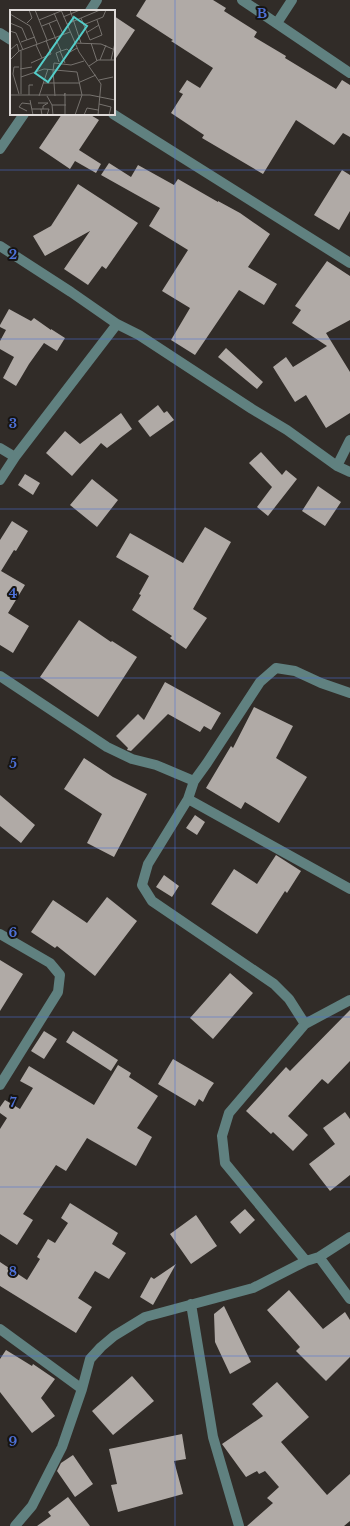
<svg xmlns="http://www.w3.org/2000/svg" width="350" height="1526" font-family="'Libre Baskerville',serif">
<rect width="100%" height="100%" fill="#312c28"/>
<path fill="#b0aaa6" d="M146,0h67l13,8 -2,3 33,21 -3,5 32,19 -1,2 51,31 6,-9 8,5v52l-7,-4 -9,12 -38,-25 -33,54 -61,-36 2,-3 -33,-22 12,-19 -4,-2 8,-12 13,8 13,-20 -42,-27 2,-1 -37,-24z
M114,16l21,14 -21,31z
M62,114h27l10,6 -20,30 22,14 -5,9 -21,-12 -5,8 -31,-21z
M109,163l22,14 7,-12 36,20 4,-6 40,23v-1l22,12 30,21 -22,33 29,17 -13,21 -25,-15 -44,65 -24,-15 19,-32 -28,-17 26,-41 -39,-24 11,-18 -59,-33z
M342,170l8,5v36l-11,19 -25,-15z
M78,184l60,39 -32,46 -4,-3 -14,19 -24,-16 26,-38 -45,25 -12,-20 18,-10z
M327,261l23,15v44l-24,13 24,39v41l-24,15 -20,-33 -11,7 -22,-35 13,-10 7,10 34,-21 -35,-23 9,-13 -6,-4z
M9,309l22,12 3,-3 17,12v-1l14,9 -8,13 -13,-8 -15,21 -13,22 -13,-8 11,-21 -14,-8v-8l6,-11 -6,-3v-2z
M226,348l37,34 -6,7 -39,-32z
M158,405l6,8 3,-2 7,9 -24,17 -12,-16z
M121,413l11,16 -25,19 -6,-5 -29,33 -26,-23 19,-22 15,13z
M261,452l21,23 4,-5 11,9 -29,37 -11,-9 15,-20 -23,-24z
M25,474l15,9 -7,12 -15,-10z
M92,479l26,21 -21,27 -27,-22z
M318,486l23,16 -16,24 -23,-15z
M12,521l16,10 -12,20 -2,-1 -13,21 24,14 -17,28 21,13 -16,27 -13,-8v-105z
M205,527l26,15 -38,67 14,9 -21,31 -16,-11 2,-2 -40,-26 9,-15 -2,-1 10,-18 -33,-19 14,-24 53,30z
M79,620l32,22 1,-1 25,16 -39,60 -58,-40z
M165,682l56,31 -10,17 -7,-4 -4,6 -32,-18 -37,37 -4,-1 1,-2 -12,-12 22,-22 6,6z
M254,707l39,19 -17,32 31,19 -28,46 -34,-21 -4,7 -35,-21 25,-42 2,2z
M84,758l29,19 34,17 -33,63 -27,-14 15,-29 -38,-25z
M0,795l35,30 -14,18 -21,-17z
M195,815l10,7 -8,13 -11,-7z
M276,855l25,16 -14,22 -2,-2 -28,43 -46,-30 23,-35 23,15z
M164,875l15,11 -7,11 -16,-10z
M107,897l30,24 -42,55 -38,-30 -2,2 -24,-16 22,-32 34,23z
M0,960l23,14 -23,37z
M230,973l23,20 -40,46 -23,-21z
M350,1010v51l-22,23 -6,-5 -34,37 20,19 -15,16 -20,-19 -2,2 -25,-23 40,-44 4,4z
M44,1031l13,8 -13,20 -13,-8z
M73,1031l45,29 -7,11 -45,-29z
M173,1059l41,24 -5,7 -6,12 -4,-3 -4,7 -37,-22z
M118,1065l13,8 -2,4 29,19 -21,32 15,9 -16,29 -49,-28 -21,33 -10,-6 -33,49 10,6 -16,25 -17,-11v-105l7,-11 -7,-5v-6l5,-7 15,9 13,-21 -13,-7 9,-15 65,39z
M345,1112l5,7v56l-20,16 -21,-27 26,-20 -12,-16z
M70,1203l48,30 -6,11 14,9 -17,26 -14,-8 -17,27 14,9 -16,26 -76,-47v-24l27,18 13,-21 -3,-2 11,-18 7,4 13,-20 -7,-5z
M245,1209l10,11 -15,14 -10,-12z
M196,1215l21,31 -26,18 -21,-30z
M176,1264l-23,41 -13,-8 11,-20 3,2z
M289,1290l34,39 22,-17 5,8v37l-24,24 -30,-30 4,-4 -33,-37z
M224,1306l27,56 -21,12 -15,-32 -1,-28z
M6,1350l26,16 1,-2 22,15 -14,19 14,18 -23,17 -32,-41v-33z
M132,1376l22,25 -41,34 -21,-24z
M277,1382l32,35 -28,25 46,53 23,-21v47l-6,5h-97l26,-23 -6,-5 12,-11 -14,-16 -6,3 -2,-3 -11,6 -24,-33 41,-28 -11,-12z
M182,1434l4,25 -12,2 9,33 -65,18 -7,-27 6,-1 -8,-35z
M73,1455l20,29 -18,13 -18,-26 4,-8z
M68,1497l22,29h-53l14,-10 -3,-4z"/>
<g fill="none" stroke-linecap="round" stroke-linejoin="round">
<path stroke="#608180" stroke-width="10" d="M242,0l108,73
M90,11l7,-11
M277,23l15,-23
M0,33l11,7
M113,114l237,149
M0,149l24,-35
M0,246l71,46 46,32 22,11 113,74 35,21 50,36 13,6
M0,448l15,9
M337,466l13,-26
M0,480l15,-23 102,-133
M0,676l107,71 25,12 24,6 38,16 13,-18 53,-81 16,-14 19,3 26,12 29,10
M194,781l-6,18 -40,65 -6,21 10,16 122,83 15,15 16,25
M188,799l162,90
M0,934l50,29 10,12 -2,17 -58,93
M319,1257l31,42
M306,1261l-81,-98 -3,-27 7,-23 76,-89 45,-24
M191,1304l22,133 26,89
M0,1329l82,60
M15,1526l17,-20 30,-59 20,-58 8,-30 11,-12 13,-11 31,-19 108,-29 53,-27 13,-4 31,-20"/>
</g>
<path fill="none" stroke="#4d71d8" stroke-width="1" stroke-opacity="0.55" d="M175,0v1526M0,170h350M0,339h350M0,509h350M0,678h350M0,848h350M0,1017h350M0,1187h350M0,1356h350"/>
<g transform="translate(10 10)">
<rect width="105" height="105" fill="#312c28"/>
<path fill="none" stroke="#76726e" stroke-width="1" d="M25,0l12,30M51,0l18,42 22,32 -3,31M60,0l11,33M44,3l9,21M0,4l20,12 7,18M53,7l17,-7M71,8l9,22M29,10l22,-9M0,13l12,5 5,12M17,13l5,-5 -3,-8M39,13l12,28 6,-2 3,3 7,-4M57,14l33,-14M73,15l20,-8 3,-7M32,16l15,-6M0,21l6,2 7,17M76,23l13,-8M80,30l12,-5 -5,-15M11,32l14,-5M64,33l27,1 14,6M81,33l6,18M26,35l6,13M0,40l7,-6 2,7M11,41v26M50,41l5,12M0,50l9,-9 51,-19M90,50l6,-15M101,50l4,-17M49,52l-3,-9 5,-2M21,53l20,-9 -5,-14M79,56l9,-6h17M10,59l12,-2M43,61l1,-8 17,2 13,-4M43,61l1,12M89,70l14,-3M70,72l16,-7M33,73h37M44,73l1,13M9,84l-6,-20 1,-7h5M11,84v-17l23,-8 33,3 5,23 -7,20M0,85h80l25,5M19,85v-10h4M29,86l9,-27M37,86l5,9 1,10M54,86l1,-3v22M20,90l3,15M28,93h10l-5,3v3M89,94l12,3 -2,8M42,95h14M22,99h9l1,6M31,99h8l-2,6M17,101l-8,-4 3,-4 9,1M74,105l3,-7 11,2"/>
<path fill="#53cdc9" fill-opacity="0.15" stroke="#53cdc9" stroke-width="2" d="M64,7l13,9 -39,56 -13,-9z"/>
<rect width="105" height="105" fill="none" stroke="#dedad8" stroke-width="2"/>
</g>
<g font-size="13" text-anchor="middle" font-weight="bold" fill="#4d71d8" stroke="#171513" stroke-width="4" stroke-linejoin="round" paint-order="stroke">
<text x="262" y="18">B</text>
<text x="13" y="259">2</text>
<text x="13" y="428">3</text>
<text x="13" y="598">4</text>
<text x="13" y="768">5</text>
<text x="13" y="937">6</text>
<text x="13" y="1107">7</text>
<text x="13" y="1276">8</text>
<text x="13" y="1446">9</text>
</g>
</svg>
